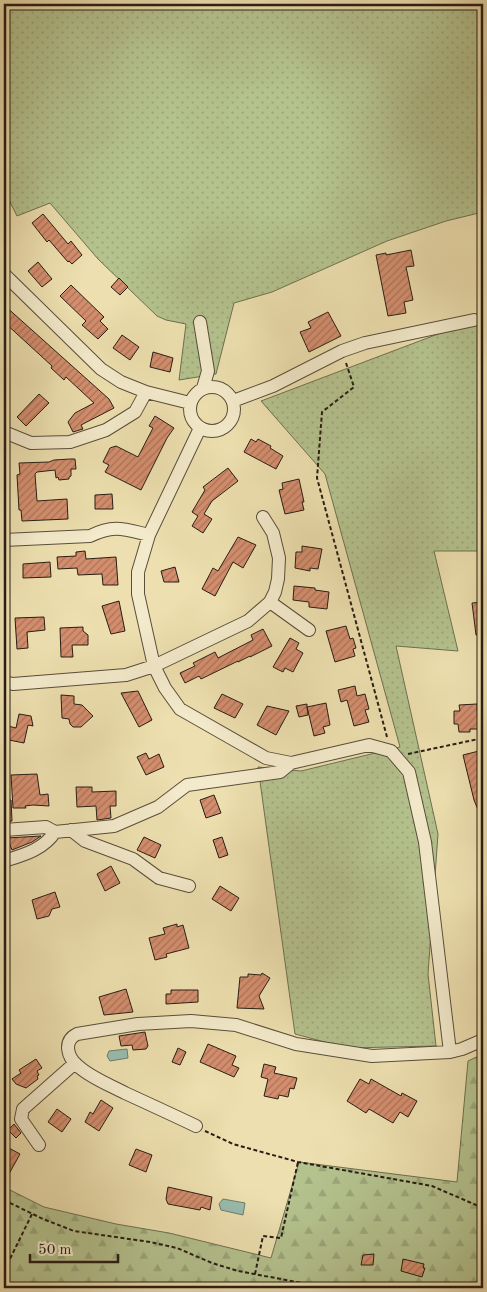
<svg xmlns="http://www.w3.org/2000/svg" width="487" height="1292" font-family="'Old Standard TT',serif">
<defs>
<pattern id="grass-dots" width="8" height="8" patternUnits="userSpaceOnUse" patternTransform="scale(1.25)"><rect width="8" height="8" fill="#b4c28e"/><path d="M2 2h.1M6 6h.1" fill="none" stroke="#9ba67a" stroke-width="1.8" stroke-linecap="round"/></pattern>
<pattern id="forest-firs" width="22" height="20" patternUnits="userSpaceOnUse" patternTransform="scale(1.25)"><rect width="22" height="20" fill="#b4c28e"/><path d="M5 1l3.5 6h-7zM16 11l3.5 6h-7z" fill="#9ba67a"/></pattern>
<pattern id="building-hatch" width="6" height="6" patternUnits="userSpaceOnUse" patternTransform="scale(1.25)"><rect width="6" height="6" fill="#d48e6e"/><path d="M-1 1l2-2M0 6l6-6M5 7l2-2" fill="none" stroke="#ac7359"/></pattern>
</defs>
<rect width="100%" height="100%" fill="#eddfaf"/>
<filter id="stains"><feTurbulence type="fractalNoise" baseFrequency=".004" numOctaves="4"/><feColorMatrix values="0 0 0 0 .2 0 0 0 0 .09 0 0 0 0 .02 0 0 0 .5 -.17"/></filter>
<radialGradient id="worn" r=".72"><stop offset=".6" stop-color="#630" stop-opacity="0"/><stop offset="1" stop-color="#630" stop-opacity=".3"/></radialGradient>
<path fill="url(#grass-dots)" stroke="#6e7050" d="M4,4h479v208l-37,9 -59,20 -115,51 -38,11 -18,71 -37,6 7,-56 -20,-4 -9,-4 -59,-57 -48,-56 -33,13 -13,-26z
M483,317v234h-49l24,100 -62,-5 42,188 -10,140 8,72 -89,2 -52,-14 -37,-267 43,4 99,-24 -75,-273 -64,-73z"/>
<path fill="url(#forest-firs)" stroke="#6e7050" d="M483,1054v234h-479v-101l40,20 72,17 53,9 102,25 28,-96 158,20 11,-121z"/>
<path fill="#99bcae" stroke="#6c7c70" d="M127,1049l1,9 -18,3 -3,-5 2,-5z
M223,1199l22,4 -2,12 -22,-5 -2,-6z"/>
<path fill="url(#building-hatch)" stroke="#281d13" d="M43,214l25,30 3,-3 11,14 -10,9 -3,-3 -1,1 -19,-22 -2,2 -15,-19z
M411,250l3,16 -8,1 7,33 -9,2 2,11 -18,3 -12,-61 10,-2v2z
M38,262l14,17 -10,8 -14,-16z
M119,278l9,9 -8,8 -9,-8z
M71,285l33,32 -4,4 8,8 -10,10 -16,-14 4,-4 -26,-25z
M4,305l105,94 5,9 -33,17 2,4 -10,3 -5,-10 7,-9 19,-10 -28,-26 -2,3 -13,-12 1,-2 -48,-44z
M328,312l13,24 -32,16 -9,-20 11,-4 -3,-6z
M122,335l17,12 -9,13 -17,-12z
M153,352l20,6 -3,14 -20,-5z
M39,394l10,9 -23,23 -9,-9z
M155,416l19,12 -7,10 -26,52 -36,-18 4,-7 -6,-3 7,-14 6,-2 22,11 15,-29 -4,-2z
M251,439l5,3 2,-3 13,7 -1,2 13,8 -7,13 -32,-17z
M70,459h5l1,10h-5v7l-2,1v2l-10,1 -1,-3 -2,1 -1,-8 -18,2 -2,2 2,27 30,-2 1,20 -46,2 -1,-11h-2l-2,-35 3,-1 -1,-11 30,-1 5,-2z
M228,468l10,13 -26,20 -8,13 8,5 -9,14 -11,-7 6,-10 -6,-4 13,-22 -2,-3z
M299,479l5,23h-2l2,8 -19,4 -6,-24 4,-1 -1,-6z
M112,494l1,15h-18v-14z
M238,537l18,8 -13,23 -10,-6 -18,34 -13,-7 11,-21 5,3z
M302,546l20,3 -4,20 -8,-1v3l-15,-3 1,-16h6z
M85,551l1,8 30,-2 2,28h-15l-1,-11 -24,1 -1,-7 -19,1 -1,-12 19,-1v-4z
M50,562l1,15 -28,1v-14z
M175,567l4,15h-15l-3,-11z
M294,586l21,2v2l14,2 -2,17 -18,-2v-5l-16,-2z
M119,601l6,30 -14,3 -9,-28z
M483,602v32l-7,1 -4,-32z
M44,617l1,13 -18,2 1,16 -11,1 -2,-31z
M346,626l4,13 3,-1 3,10 -3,1 2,7 -20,6 -9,-31z
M83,627v4l5,4v10h-16l1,12h-12l-1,-29z
M263,629l9,17 -22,11v-1l-12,6v-1l-37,18 -2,-3 -14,7 -5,-10 15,-7 -2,-3 22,-11 3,6 35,-18 -2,-5z
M290,638l9,5 -3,6 7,4 -10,19 -8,-4 -2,4 -10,-5z
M355,686l2,10 8,-2 4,15 -4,1 4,12 -15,4 -7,-26 -6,2 -3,-12z
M138,691l14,29 -13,7 -18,-34z
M222,694l21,10 -8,14 -21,-10z
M61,695l13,1v8l8,1 11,11 -12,11h-8l-3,-3 -1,-5 -7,-1z
M326,703l4,22 -7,2 2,6 -11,3 -7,-29 1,8 -9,2 -3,-11 11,-2v3z
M477,704l1,25h-8v3h-11l-1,-8h-4v-13h6l-1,-6z
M267,706l22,5 -13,24 -19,-10z
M19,714l12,2 2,10 -5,-1 -4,18 -20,-4v-14l12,3z
M483,750v72l-9,-22 -11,-45z
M146,753l3,6 10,-5 5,13 -18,8 -9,-18z
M37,774l3,21 8,-1 1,12 -16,-1 -8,1 1,2h-13l-2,-33z
M76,787h16v5l24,-1v15h-6l1,12 -14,2 -1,-14 -19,1z
M214,795l7,18 -15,5 -6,-18z
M4,800h7l1,21 -8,1z
M41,836l-9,6 -20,8 -5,-12z
M144,837l17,8 -6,13 -18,-8z
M222,837l6,18 -9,3 -6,-18z
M111,866l9,17 -15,8 -8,-17z
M220,886l19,12 -8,13 -19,-12z
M55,892l5,15 -8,2 -3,7 -12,3 -5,-19z
M177,924v3l6,-2 6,23 -23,6 1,3 -12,3 -6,-22 16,-4 -2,-6z
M262,973l8,5 -11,18 5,13 -27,-1 3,-31h8v-3l13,1z
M126,989l7,23 -29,3 -5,-18z
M171,990h27v12l-32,2v-10h5z
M145,1032l3,14 -2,3 -13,1 -1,-5 -11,1 -2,-10z
M208,1044l28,12 -4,9 7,3 -5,9 -34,-15z
M178,1048l8,4 -6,13 -8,-3z
M36,1059l6,9 -5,3 2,4 -2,1 1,3 -12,9 -10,-4 -4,-5 9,-6 -2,-3z
M264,1064l12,3 -2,6 23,5 -3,11 -4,-1 -2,9 -9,-2 -1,4 -14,-3 4,-17 -7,-2z
M360,1079l9,5 2,-5 30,17 1,-3 15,8 -9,16 -8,-5 -7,11 -24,-14 -3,4 -19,-12z
M101,1100l12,8 -14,23 -14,-9 5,-10 3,2z
M57,1109l14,10 -9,13 -14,-10z
M14,1124l7,9 -5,5 -8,-8z
M7,1147l13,7 -16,29v-30z
M136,1149l16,6 -6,17 -17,-7z
M168,1187l44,10 -2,13 -9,-3 -1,3 -32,-6 -2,-5z
M374,1254l-1,11h-12l2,-10z
M403,1259l21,5 -1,4h2l-3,9 -21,-6z"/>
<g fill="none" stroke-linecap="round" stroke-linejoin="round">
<defs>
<path id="minor" d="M4,274l97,95 20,13 25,10 44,11
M200,322l8,49 -5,17
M190 409a22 22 0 1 1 44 0a22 22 0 1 1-44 0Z
M233,401l40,-15 69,-35 23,-8 109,-23
M200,428l-51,107 -11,37v22l16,72 11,22 15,21 86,49 25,5 78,-18 22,6 18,21 16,70 25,210
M4,432l27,11 39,-1 36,-12 29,-18 11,-20
M4,540l86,-4c24,-12 34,-7 59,-1
M270,602l39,28
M4,682l9,2 113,-9 28,-9 94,-45 22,-19 5,-10 3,-13 1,-21 -6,-25 -10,-16
M4,830l42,-3 9,5 59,-6 44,-19 29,-22 93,-13 11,-9
M71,830l14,11 48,18 26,19 30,8
M4,861c19,-6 39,-11 51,-29
M196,1126c-23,-11 -47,-22 -71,-33 -15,-8 -34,-15 -47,-27 -11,-9 -15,-25 -1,-32l61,-10 53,-3 45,4 60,19 76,12 78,-4 12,-3 21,-9
M39,1145l-18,-26 2,-10 52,-46"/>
</defs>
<use href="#minor" stroke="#594e3a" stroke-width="14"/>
<path stroke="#281d13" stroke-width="2" stroke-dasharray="4 2.5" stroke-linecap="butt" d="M346,363l8,24 -32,25 -5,66 70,259
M408,754l75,-16
M205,1131l28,13 65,18 134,24 51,22
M4,1200l39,19 31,12 76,11 27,6 35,15 26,8 91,17
M4,1268l1,1 27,-55
M255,1274l8,-38 18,2 17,-76"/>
<use href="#minor" stroke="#f3eacb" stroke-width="12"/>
</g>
<rect width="487" height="1292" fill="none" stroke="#eddfaf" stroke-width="20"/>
<rect x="5" y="5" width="477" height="1282" fill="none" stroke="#281d13" stroke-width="2.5"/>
<rect x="10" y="10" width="467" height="1272" fill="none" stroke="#281d13"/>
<path d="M30 1254v8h88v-8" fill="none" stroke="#281d13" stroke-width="2.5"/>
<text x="38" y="1254" font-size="15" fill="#281d13" stroke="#f3eacb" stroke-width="4" paint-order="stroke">50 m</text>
<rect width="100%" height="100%" filter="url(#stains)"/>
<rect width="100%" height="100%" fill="url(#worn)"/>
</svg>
